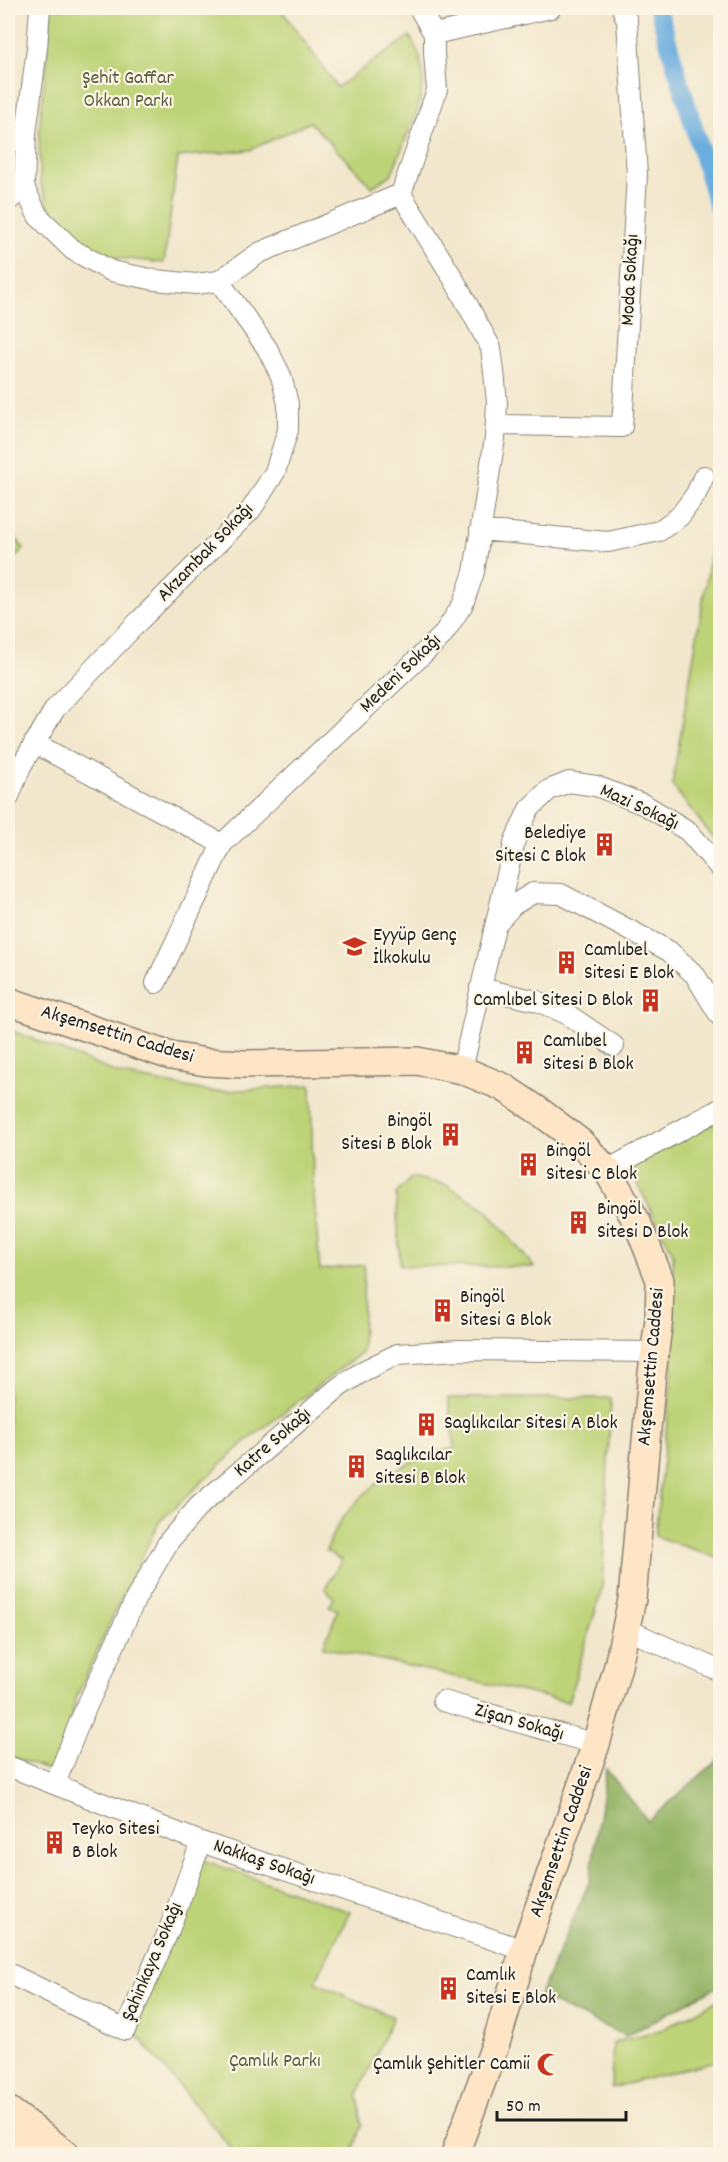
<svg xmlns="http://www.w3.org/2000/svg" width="728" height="2162" font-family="Dekko,sans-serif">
<rect width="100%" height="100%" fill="#fcf5e5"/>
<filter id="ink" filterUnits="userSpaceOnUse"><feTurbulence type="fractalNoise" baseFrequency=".0167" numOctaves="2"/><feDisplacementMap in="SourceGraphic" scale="12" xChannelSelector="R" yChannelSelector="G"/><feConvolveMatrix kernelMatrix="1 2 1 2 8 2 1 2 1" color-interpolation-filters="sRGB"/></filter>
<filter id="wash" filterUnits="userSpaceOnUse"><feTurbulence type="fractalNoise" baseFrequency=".008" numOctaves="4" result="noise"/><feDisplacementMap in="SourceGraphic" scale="24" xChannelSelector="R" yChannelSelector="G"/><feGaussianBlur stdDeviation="1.35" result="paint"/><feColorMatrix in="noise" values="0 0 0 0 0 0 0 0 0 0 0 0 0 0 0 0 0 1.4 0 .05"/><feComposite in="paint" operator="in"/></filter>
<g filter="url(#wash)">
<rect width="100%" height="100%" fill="#f2e7cc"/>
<path fill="#bdd377" stroke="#6c784a" stroke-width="1.5" d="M51,8h229l57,79 73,-51 9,18 5,24 -6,31 -27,66 -19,12 -62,-65 -60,28 -72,7 -14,106 -53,-6 -37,-19 -25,-31 -9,-25 -1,-54 7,-60z
M720,499v348l-48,-62z
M8,528l16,21 -16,15z
M8,1029l114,46 91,17 98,-7 2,99 7,86 44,-5 -2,87 -118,91 -85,79 -42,85 -42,94 -16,73 -51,-18z
M720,1120v439l-65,-23 17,-161 1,-121 -44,-87z
M412,1177l35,8 39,24 48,58 -134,-1 -4,-72z
M448,1398h163l-9,191 -34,113 -245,-55 15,-37 -9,-3 5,-9 -9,-9 16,-29 -15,-9c16,-51 77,-94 129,-103z
M200,1859l150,53 -35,70 78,35 -35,77 4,32 -10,28h-116l-101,-121 12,-39z
M720,1999v61l-109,28 2,-45 50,-14z"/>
<path fill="#96b568" stroke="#596842" stroke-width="1.5" d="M719,1759l1,226 -94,51 -87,-39 51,-117 16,-111 42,52z"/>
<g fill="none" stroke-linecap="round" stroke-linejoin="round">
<path stroke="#6baddf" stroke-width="18" d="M658,8l62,206"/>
</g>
</g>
<g filter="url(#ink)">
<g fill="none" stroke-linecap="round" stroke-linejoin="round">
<defs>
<path id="street" d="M40,8l-3,40 -11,85 -2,54 14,29 35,34 38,21 44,9 41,4 23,-3 40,-28 142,-59 36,-104 -3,-37v-19l-15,-26
M434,34l117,-26
M8,201l16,-14
M496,425l126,2 15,-252 -10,-154 -5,-13
M480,530l128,12 51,-11 21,-15 16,-22 8,-18
M34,743l188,101 220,-208 21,-32 11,-32 21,-134 2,-35 -3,-31 -3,-24 -38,-70 -52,-84
M8,799l13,-33 34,-57 84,-88 112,-111 24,-38 13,-42v-26l-7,-28 -14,-28 -48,-67
M496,924l17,-19 20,-12 28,1 108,57 26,24 25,41
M156,983l66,-139
M480,988l57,13 30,13 47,32
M462,1070l53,-230 14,-31 20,-19 20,-8 27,4 49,19 43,26 32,37
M607,1170l113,-61
M626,1629l94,42
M443,1701l153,43
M8,1766l193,76 323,108
M55,1784l25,-63 56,-123 33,-57 30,-35 140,-119 26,-17 33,-16 60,-4 197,2
M8,1973l117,57 44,-100 32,-88"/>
<path id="secondary" d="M8,1001l163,55 35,6 37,2 174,-3 45,9 41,17 36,24 41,31 27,28 30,52 23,58 -1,39 -7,54 -20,226 -14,67 -22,78 -72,206 -28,93 -41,111
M8,2110l58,44
M8,2143l18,11"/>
</defs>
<use href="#street" stroke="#878274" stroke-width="22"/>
<use href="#secondary" stroke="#878274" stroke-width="30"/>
<use href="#street" stroke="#fff" stroke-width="20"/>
<use href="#secondary" stroke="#fee5c5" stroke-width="27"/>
</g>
</g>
<defs>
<symbol id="building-bare" viewBox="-9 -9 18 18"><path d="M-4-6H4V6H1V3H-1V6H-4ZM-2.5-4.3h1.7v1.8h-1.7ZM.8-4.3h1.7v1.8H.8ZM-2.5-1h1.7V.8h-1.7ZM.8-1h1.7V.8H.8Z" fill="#c8321e" stroke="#fcf5e5" stroke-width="2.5" paint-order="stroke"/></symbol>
<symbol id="school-bare" viewBox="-9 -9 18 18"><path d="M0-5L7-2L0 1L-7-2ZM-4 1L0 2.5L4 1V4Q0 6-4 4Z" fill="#c8321e" stroke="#fcf5e5" stroke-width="2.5" paint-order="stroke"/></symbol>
<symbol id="mosque-bare" viewBox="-9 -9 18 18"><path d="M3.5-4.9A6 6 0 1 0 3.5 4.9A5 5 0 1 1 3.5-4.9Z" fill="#c8321e" stroke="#fcf5e5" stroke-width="2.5" paint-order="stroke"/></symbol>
</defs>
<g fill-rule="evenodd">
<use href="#building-bare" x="588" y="828" width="33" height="33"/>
<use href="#school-bare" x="338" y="930" width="33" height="33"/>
<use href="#building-bare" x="550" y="946" width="33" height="33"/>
<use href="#building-bare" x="634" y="984" width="33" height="33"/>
<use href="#building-bare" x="508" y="1036" width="33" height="33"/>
<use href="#building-bare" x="434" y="1118" width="33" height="33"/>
<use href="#building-bare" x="512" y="1148" width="33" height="33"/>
<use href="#building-bare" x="562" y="1206" width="33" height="33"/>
<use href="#building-bare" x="426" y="1294" width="33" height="33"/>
<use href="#building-bare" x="410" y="1408" width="33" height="33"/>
<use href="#building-bare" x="340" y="1450" width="33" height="33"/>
<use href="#building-bare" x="38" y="1826" width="33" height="33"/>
<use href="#building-bare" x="432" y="1972" width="33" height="33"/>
<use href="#mosque-bare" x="532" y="2048" width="33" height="33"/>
</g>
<g text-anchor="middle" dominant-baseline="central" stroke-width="4.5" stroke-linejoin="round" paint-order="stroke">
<g font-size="20" fill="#545c3c" stroke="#fcf5e5">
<text x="128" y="79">Şehit Gaffar<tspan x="128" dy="23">Okkan Parkı</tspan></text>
<text x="275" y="2062">Çamlık Parkı</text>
</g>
<g font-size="20" fill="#1c1c1c" stroke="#fcf5e5">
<text transform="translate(631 280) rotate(-87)">Moda Sokağı</text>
<text transform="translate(206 553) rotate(-46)">Akzambak Sokağı</text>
<text transform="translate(401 674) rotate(-44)">Medeni Sokağı</text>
<text transform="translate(639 808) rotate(25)">Mazi Sokağı</text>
<text transform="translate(117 1035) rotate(17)">Akşemsettin Caddesi</text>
<text transform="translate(652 1367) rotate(-85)">Akşemsettin Caddesi</text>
<text transform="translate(273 1443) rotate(-41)">Katre Sokağı</text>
<text transform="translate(519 1723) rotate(16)">Zişan Sokağı</text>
<text transform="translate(562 1842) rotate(-71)">Akşemsettin Caddesi</text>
<text transform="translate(264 1863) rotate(19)">Nakkaş Sokağı</text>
<text transform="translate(153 1962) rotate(-67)">Şahinkaya Sokağı</text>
</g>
<g font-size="20" fill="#1c1c1c" stroke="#fcf5e5" text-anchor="start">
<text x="586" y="834" text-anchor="end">Belediye<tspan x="586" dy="23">Sitesi C Blok</tspan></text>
<text x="373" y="936">Eyyüp Genç<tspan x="373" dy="23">İlkokulu</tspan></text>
<text x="584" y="951">Camlıbel<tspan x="584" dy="23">Sitesi E Blok</tspan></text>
<text x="633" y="1001" text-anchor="end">Camlıbel Sitesi D Blok</text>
<text x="543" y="1042">Camlıbel<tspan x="543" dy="23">Sitesi B Blok</tspan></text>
<text x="432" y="1122" text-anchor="end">Bingöl<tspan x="432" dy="23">Sitesi B Blok</tspan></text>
<text x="546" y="1152">Bingöl<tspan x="546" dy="23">Sitesi C Blok</tspan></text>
<text x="597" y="1210">Bingöl<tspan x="597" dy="23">Sitesi D Blok</tspan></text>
<text x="460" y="1298">Bingöl<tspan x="460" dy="23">Sitesi G Blok</tspan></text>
<text x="444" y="1424">Saglıkcılar Sitesi A Blok</text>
<text x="375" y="1456">Saglıkcılar<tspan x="375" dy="23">Sitesi B Blok</tspan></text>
<text x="72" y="1830">Teyko Sitesi<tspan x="72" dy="23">B Blok</tspan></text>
<text x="466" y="1976">Camlık<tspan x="466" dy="23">Sitesi E Blok</tspan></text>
<text x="530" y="2065" text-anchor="end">Çamlık Şehitler Camii</text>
</g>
</g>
<rect width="728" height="2162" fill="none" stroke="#fcf5e5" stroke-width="30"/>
<path d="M497 2111v9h129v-9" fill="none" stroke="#1c1c1c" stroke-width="3"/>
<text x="506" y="2111" font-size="18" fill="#1c1c1c" stroke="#fcf5e5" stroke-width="4.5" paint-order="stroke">50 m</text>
</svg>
